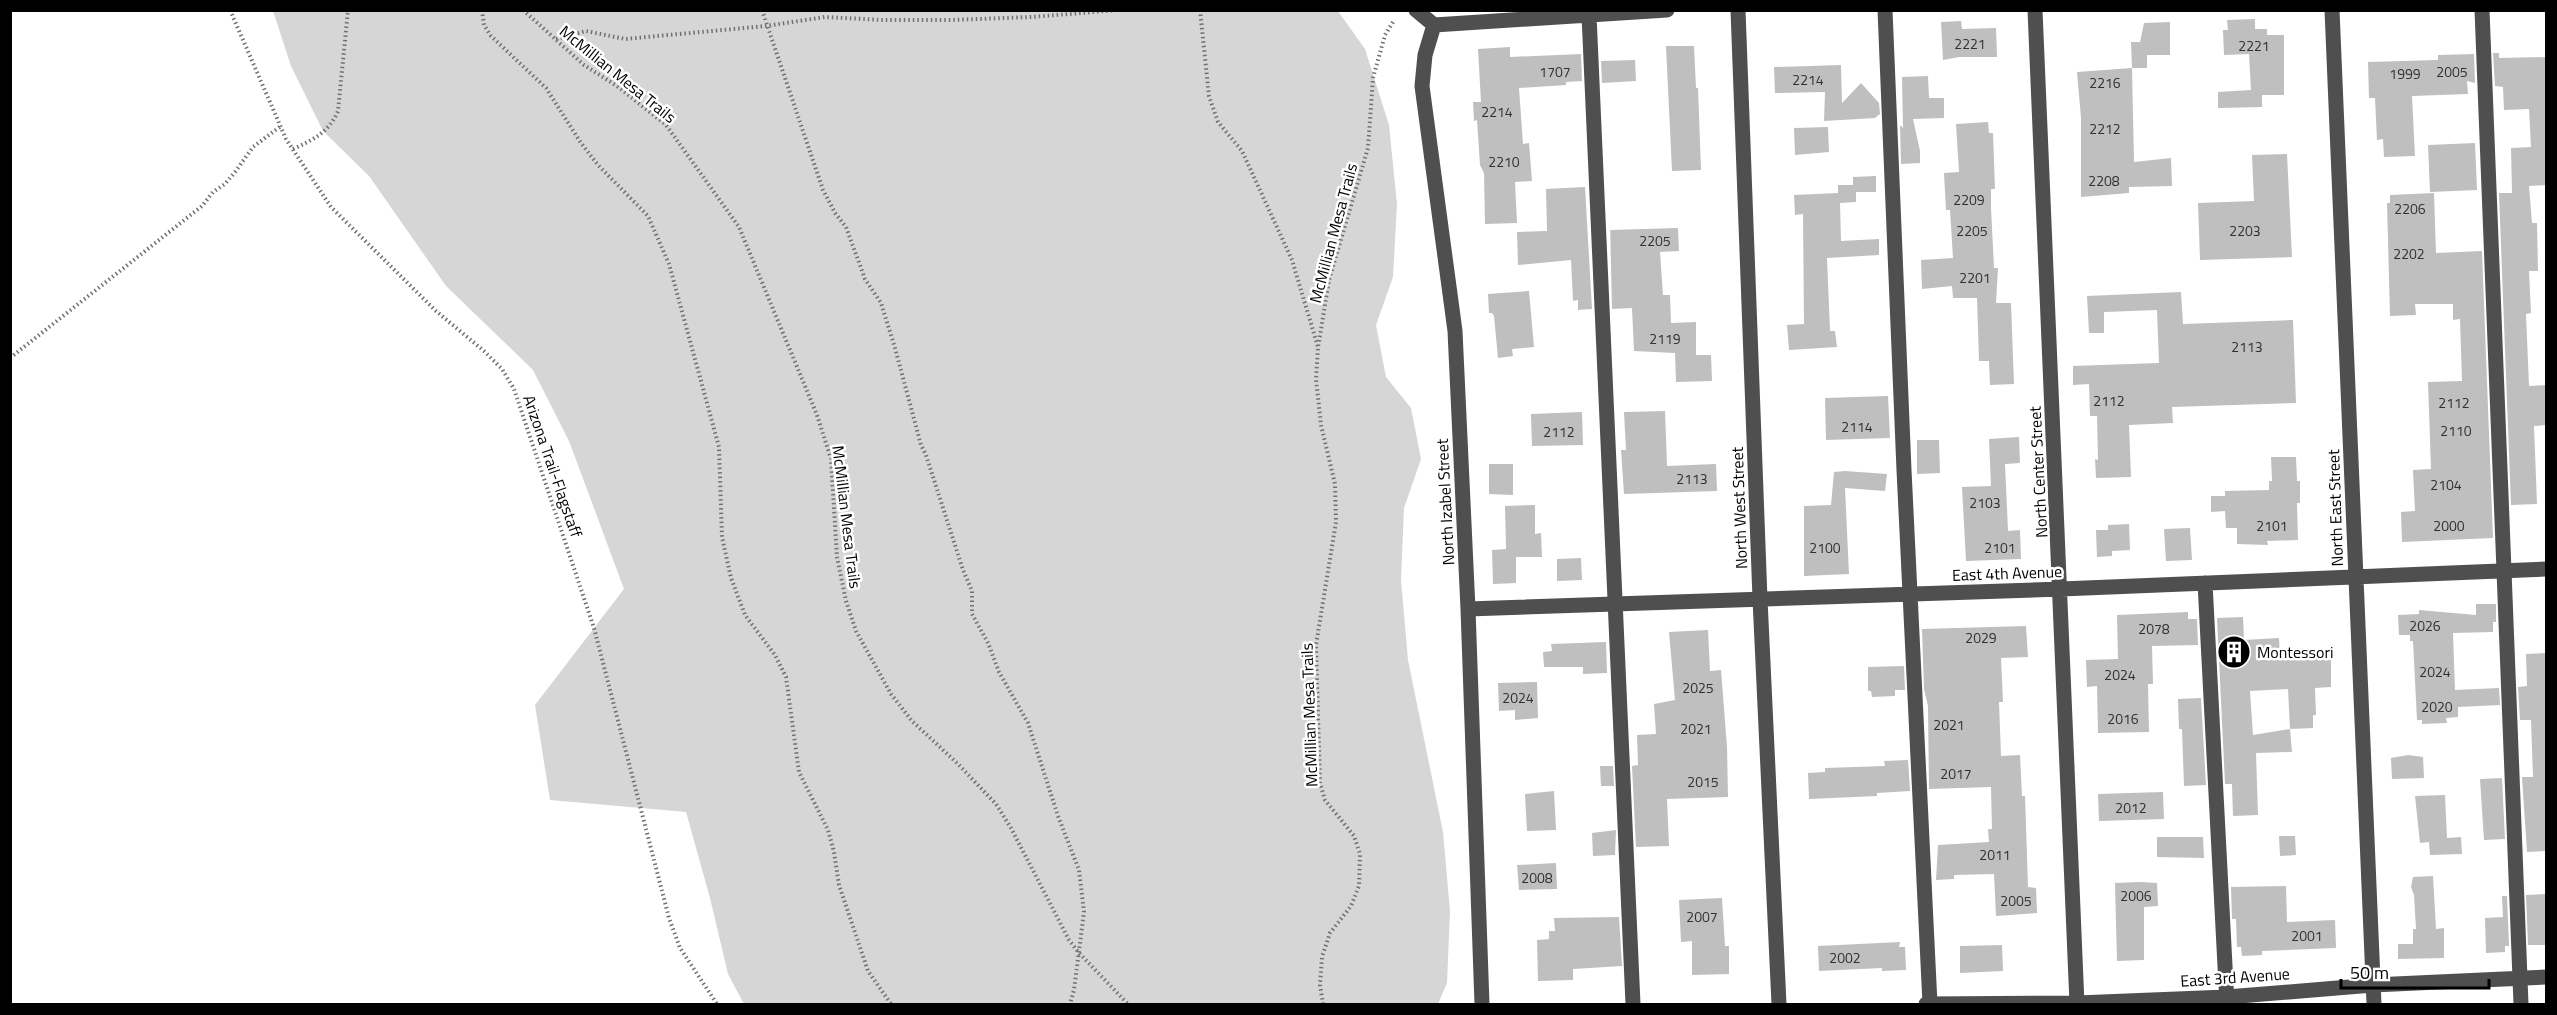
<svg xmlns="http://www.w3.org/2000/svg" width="2557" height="1015" font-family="'Titillium Web',sans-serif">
<rect width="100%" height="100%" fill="#fff"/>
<path fill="#d6d6d6" d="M273,11h1065l27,38 24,76 8,79 -4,73 -17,48 10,52 25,31 10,51 -17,49 -3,72 7,80 35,172 7,79 -3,72 -9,21h-694l-16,-30 -18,-76 -24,-86 -136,-12 -15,-95 89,-116 -55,-148 -36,-71 -87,-84 -77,-110 -46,-45 -32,-65z"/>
<path fill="#bfbfbf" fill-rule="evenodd" d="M2255,19v10h12v6h17v60h-22v12l-44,1v-16l33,-2 -2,-36 -25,1 -1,-25h5l-1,-10z
M1961,21l1,8 34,-1 1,29h-38l-16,3 -2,-38z
M2170,22v33h-23v13h-15l-1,-26h9l4,-19z
M1666,46h28l2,42h2l3,82 -29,1z
M1510,47v10l71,-3 1,27 -16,1v3l-47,3 4,56 6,-1 3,38 -17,1 2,41 -32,1 -1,-51 -4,-8 -3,-45 -3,1 -1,-19h8l-3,-53z
M2493,53h6v5l48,-1v128l-18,1 3,37h5l1,48h-9l2,42 -5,1 3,72 18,-1v40l-13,1 3,78 -26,1 -12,-312h13l-1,-45 20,-1 -2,-38 -25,1 -1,-23 -8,-1z
M2474,54l1,29 -8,-2 1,13 -56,2 3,60 -31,1 -1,-18 -6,1 -2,-42h-6l-1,-36 70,-2v-5z
M1635,60l1,21 -34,2 -1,-22z
M1841,65l1,38 19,-20 18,20 1,11 -5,4 -51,3 1,-29 -50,1 -1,-26z
M2132,68l2,94 37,-4 1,28 -43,1v6l-48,4v-79l-4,-46z
M1928,76l1,22h15v20l-31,1 7,32v12l-19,1 -1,-39 3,3 -1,-51z
M1988,122l1,11h4l2,56h-4v19l3,60h4l-2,35h15l3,81 -24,1 -1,-24h-10l-2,-63h-24l-1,-12 -30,3 -1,-29 32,-2 -3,-48h-4l-2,-37 15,-1 -3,-48z
M1828,127l1,25 -34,3 -1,-27z
M2475,143l2,47 -47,2 -2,-47z
M2287,154l5,103 -92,3 -2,-57 56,-2 -2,-46z
M1876,176v16h-20v10l-16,1 1,38 38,-2v16l-52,3 3,73h5l2,16 -48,3 -2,-25 17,-1 -1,-110 -8,1 -1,-20 44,-2v-8h15v-8z
M1585,187l7,122 -14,1v-10l-5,1 -2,-41 -53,5 -1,-33 30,-1 -1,-42z
M2434,193l2,60 46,-2 11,287 -91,4 -1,-30 14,-1 -2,-41 18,-1 -3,-87 34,-1 -2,-62 -7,1v-16h-38l1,11 -26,1 -3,-113h3v-8z
M1610,222v8l68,-2 1,23 -19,1 3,43h7l1,28 25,-1v33h15l1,26 -36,1 -1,-29 -41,-2 -2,-43 -20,1z
M1529,291l5,56 -22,2 1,7 -15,2 -4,-42 -2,-3h-3l-1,-19z
M2181,292l2,32 110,-4 3,83 -124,4 1,16 -44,2 2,52 -35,1 -1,-19 3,1 -1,-44h-7l-1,-32 -16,1v-19l86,-3 -2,-53 -53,2v21h-15l-2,-37z
M1888,396l2,42 -64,2 -1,-42z
M1665,411l2,55 49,-2 1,27 -93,3 -3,-44h5l-2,-38z
M1582,412l1,33 -51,1 -1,-32z
M2019,437l1,26 -15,1 3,67 12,-1 1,29 -55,2 -4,-74 29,-1 -2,-47z
M1917,440h22l1,33 -23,1z
M2271,457h25l1,24h3v22h-3l1,37 -31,1 1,4 -31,-1v-16h-11l-1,-17 -14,1v-16h14v-5l44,-1v-9h3z
M1489,464h24v31l-24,-1z
M1845,471l42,3 -2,17 -40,-3 4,86 -45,2v-70l27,-1 3,-33z
M1535,505v29l6,-1 1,24h-26v26l-23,1 -1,-34 14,-1 -1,-43z
M2129,524l1,26 -18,1v5l-15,1 -1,-27h12v-5z
M2190,528l2,32 -26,1 -2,-32z
M1581,558l1,22 -25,1v-22z
M2476,604h20v18h-3v10l-40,1 2,57 44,-2 1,17 -42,2v10l-12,1 1,5 -25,1v-4h-5l-4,-79h-3v-6h-11l-1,-20 21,-1v-4l57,5z
M2188,612v7h9l1,26 -46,1 1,38h-5l1,48 -51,1 -1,-47 -10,1 -1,-27 32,-1 -1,-44z
M2243,617l1,23 35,-2 1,22 51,-1v28l-16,1 1,27h-3v13l-23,1 2,23 -36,1 2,62 -25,1 -1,-32h-7l-8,-166zM2288,689l2,40 -37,6 -3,-44z
M2026,626l2,31 -27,1 2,44h-4l2,54 19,-1 2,41h3l3,91 8,1 1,25 -41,3 -2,-42 -40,1v4l-18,1 2,-35 51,-3 -1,-13h4l-1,-42 -62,2 -1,-83 -4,-17 -2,-60z
M1708,630l2,41 11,-1 6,77 1,50 -61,2 2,47 -33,1 -4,-81 6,-1 -1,-30 19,-1 -2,-30 21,-4 -6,-68z
M1606,642l1,31 -24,1v-7h-39l-1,-15 9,-1 -1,-7z
M2547,653v198l-20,1 -5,-75h11l-2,-57h-11l-2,-33 9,-1 -1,-32z
M1904,666l1,24h-10v6l-23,1 -1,-6h-3v-24z
M1537,682l1,36 -23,2v-10l-16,1 -1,-28z
M2201,698l5,87 -22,1 -2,-57h-3l-1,-30z
M2408,755l15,2 1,21 -32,1 -1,-21z
M1908,760l2,31 -33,2v3l-68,3 -1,-26 17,-1v-4l60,-2 -1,-5z
M1600,766h13l1,20h-13z
M2502,778l3,61 -21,1 -4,-61z
M1554,791l2,39 -29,1 -2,-37z
M2163,792l1,27 -65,2 -1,-27z
M2445,795l2,43 14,-1 1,17 -32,1 -1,-13 -9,1 -5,-47z
M1616,830l-1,25 -22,1 -1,-23z
M2279,836h16l1,19 -16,1z
M2157,837h46l1,21 -47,-1z
M1556,863l1,26 -38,1 -2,-25z
M2433,876l3,53 8,-1v30l-46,1v-15h15v-15h3l-2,-34 -3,-8 2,-10z
M2141,882l16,1 1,23 -14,1v53l-27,1 -2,-78z
M2286,886l1,36 48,-2 1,28 -74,3v4l-20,1 -1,-9h-4l-1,-28h-4l-1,-32z
M2547,894v51h-19l-2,-50z
M2502,896h5l2,50h-4v6l-19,1 -1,-35 18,-1z
M1722,898l3,48h4v28l-37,1v-34l-11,1 -2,-42z
M1619,917l3,49 -49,3v11l-35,1 -1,-41 12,-1v-8h6l-1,-13z
M1900,942l-1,5h6l1,23 -24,1v-3l-63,3 -1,-25z
M2002,945l1,26 -43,2v-27z"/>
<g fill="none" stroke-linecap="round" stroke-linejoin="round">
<path stroke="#717171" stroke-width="4" stroke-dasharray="1.5 3" stroke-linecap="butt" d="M230,10l56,129 45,68 105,104 48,40 18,18 12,20 80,239 75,290 11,30 37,56
M482,10l2,15 7,11 55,52 35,55 17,22 50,51 21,48 50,183 3,90 9,41 14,37 30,40 11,22 13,95 29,58 6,22 5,33 29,86 23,33
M523,10l61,55 33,21 49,39 73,102 78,188 14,44 6,98 9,44 10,30 35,63 21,27 45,42 39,41 15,24 58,112 10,13 49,51
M762,10l61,180 12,23 11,14 19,52 16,24 14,45 26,97 5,10 37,115 9,21v23l16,29 11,29 29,51 30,93 21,54 5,42 -10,78 -4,14
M1200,10l9,86 9,26 24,29 50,109 26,87
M556,39l30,-8 39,8 141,-13 59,-9 57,3h68l82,-3 86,-7
M293,149c20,-9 36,-17 45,-38l10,-101
M10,358l192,-152 11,-14 12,-8 10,-12 18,-25 28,-21
M1323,1004l-3,-19 2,-28 8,-24 21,-27 8,-20 1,-32 -6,-18 -29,-36 -5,-17 -4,-138 20,-123 -1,-38 -14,-59 -5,-46 2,-31 11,-68 39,-132 5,-70 12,-43 8,-13"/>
<path stroke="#4f4f4f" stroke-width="15" d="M1416,10l18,15
M1738,10l22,589 19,405
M1885,10l19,460 26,534
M2035,10l42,994
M2332,10l42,994
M2482,10l39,994
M1589,15l44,989
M1434,25l-9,30 -3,31 33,245 13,278 14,395
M1434,25l233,-15
M2205,583l22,421
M1468,609l593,-20 485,-20
M1926,1004l151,-1 150,-6 146,-12 173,-8"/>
</g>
<defs>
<symbol id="building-disc" viewBox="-11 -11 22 22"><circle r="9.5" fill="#000" stroke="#fff"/><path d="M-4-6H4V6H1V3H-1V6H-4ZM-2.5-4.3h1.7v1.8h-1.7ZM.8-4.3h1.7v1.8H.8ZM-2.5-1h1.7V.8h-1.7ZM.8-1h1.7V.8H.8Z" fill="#fff"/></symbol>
</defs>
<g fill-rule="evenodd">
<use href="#building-disc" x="2215" y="633" width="38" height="38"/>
</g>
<g text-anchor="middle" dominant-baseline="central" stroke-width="5" stroke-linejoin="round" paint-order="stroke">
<g font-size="14" fill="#303030">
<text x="1970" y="43">2221</text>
<text x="2254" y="45">2221</text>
<text x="1555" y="71">1707</text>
<text x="2452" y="71">2005</text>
<text x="2405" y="73">1999</text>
<text x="1808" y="79">2214</text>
<text x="2105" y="82">2216</text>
<text x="1497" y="111">2214</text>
<text x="2105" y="128">2212</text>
<text x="1504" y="161">2210</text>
<text x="2104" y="180">2208</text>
<text x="1969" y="199">2209</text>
<text x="2410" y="208">2206</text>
<text x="1972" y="230">2205</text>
<text x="2245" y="230">2203</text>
<text x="1655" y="240">2205</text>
<text x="2409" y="253">2202</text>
<text x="1975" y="277">2201</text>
<text x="1665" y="338">2119</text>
<text x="2247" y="346">2113</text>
<text x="2109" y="400">2112</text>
<text x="2454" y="402">2112</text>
<text x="1857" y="426">2114</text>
<text x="2456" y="430">2110</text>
<text x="1559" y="431">2112</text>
<text x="1692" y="478">2113</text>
<text x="2446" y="484">2104</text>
<text x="1985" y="502">2103</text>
<text x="2272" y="525">2101</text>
<text x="2449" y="525">2000</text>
<text x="1825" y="547">2100</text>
<text x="2000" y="547">2101</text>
<text x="2425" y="625">2026</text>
<text x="2154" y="628">2078</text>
<text x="1981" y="637">2029</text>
<text x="2435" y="671">2024</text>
<text x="2120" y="674">2024</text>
<text x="1698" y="687">2025</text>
<text x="1518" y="697">2024</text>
<text x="2437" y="706">2020</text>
<text x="2123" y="718">2016</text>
<text x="1949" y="724">2021</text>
<text x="1696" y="728">2021</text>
<text x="1956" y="773">2017</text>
<text x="1703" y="781">2015</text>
<text x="2131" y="807">2012</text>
<text x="1995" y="854">2011</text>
<text x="1537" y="877">2008</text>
<text x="2136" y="895">2006</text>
<text x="2016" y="900">2005</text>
<text x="1702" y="916">2007</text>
<text x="2307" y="935">2001</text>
<text x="1845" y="957">2002</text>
</g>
<g font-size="16" fill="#000" stroke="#fff">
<text transform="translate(618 74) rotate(39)">McMillian Mesa Trails</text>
<text transform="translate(1333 233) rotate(-75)">McMillian Mesa Trails</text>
<text transform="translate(553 466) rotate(71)">Arizona Trail-Flagstaff</text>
<text transform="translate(2038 472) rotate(-93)">North Center Street</text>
<text transform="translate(1445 502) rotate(-93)">North Izabel Street</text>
<text transform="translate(1739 508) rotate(-92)">North West Street</text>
<text transform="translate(2335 508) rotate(-92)">North East Street</text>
<text transform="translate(847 517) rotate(83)">McMillian Mesa Trails</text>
<text transform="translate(2007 573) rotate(-2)">East 4th Avenue</text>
<text transform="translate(1309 715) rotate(-92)">McMillian Mesa Trails</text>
<text transform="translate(2235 977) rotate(-4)">East 3rd Avenue</text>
</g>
<g font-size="16" fill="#000" stroke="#fff" text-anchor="start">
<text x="2257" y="652">Montessori</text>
</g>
</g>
<rect width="2557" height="1015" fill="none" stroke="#000000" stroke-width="24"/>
<path d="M2341 979v9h148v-9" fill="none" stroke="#000000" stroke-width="3"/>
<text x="2350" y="979" font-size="18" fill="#000000" stroke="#ffffff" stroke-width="4.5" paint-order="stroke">50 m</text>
</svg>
